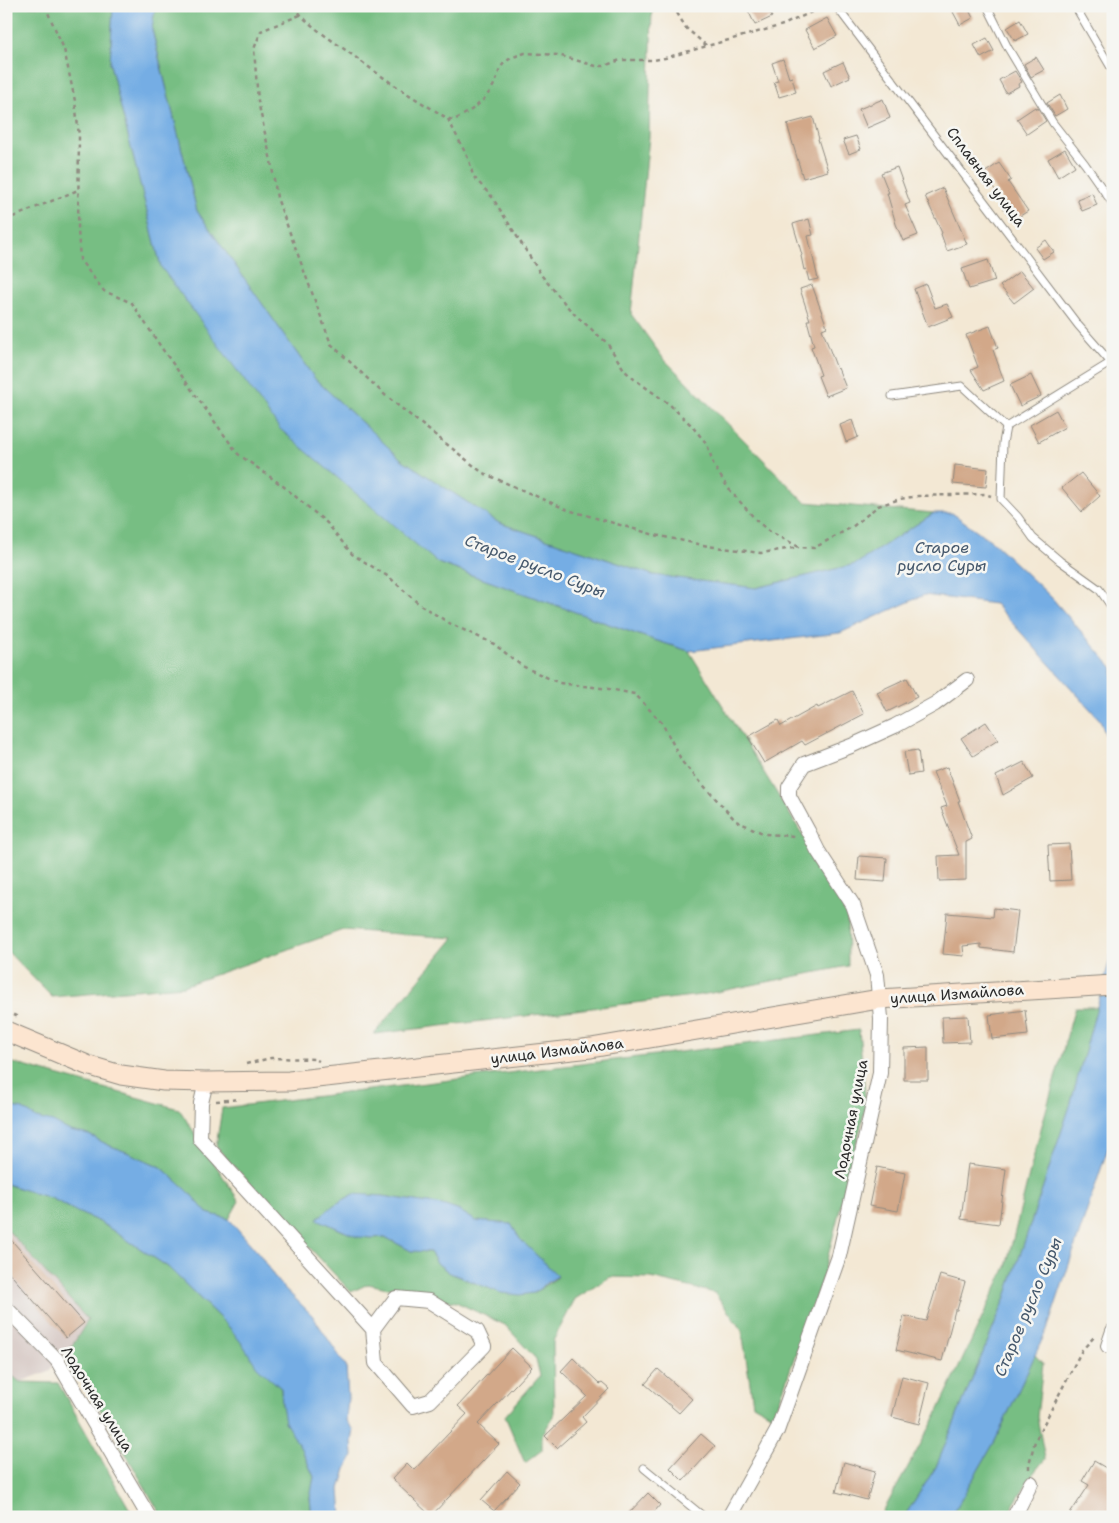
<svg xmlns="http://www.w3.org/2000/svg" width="1119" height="1523" font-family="'Shantell Sans',sans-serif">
<rect width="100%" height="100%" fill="#f6f6f2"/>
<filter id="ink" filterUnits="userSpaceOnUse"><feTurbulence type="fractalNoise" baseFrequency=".02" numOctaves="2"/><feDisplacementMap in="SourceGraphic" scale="10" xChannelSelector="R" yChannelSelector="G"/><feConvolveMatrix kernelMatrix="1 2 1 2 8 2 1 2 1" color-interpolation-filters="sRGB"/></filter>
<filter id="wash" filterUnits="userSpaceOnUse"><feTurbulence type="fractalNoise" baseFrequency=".0096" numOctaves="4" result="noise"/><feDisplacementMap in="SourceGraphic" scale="20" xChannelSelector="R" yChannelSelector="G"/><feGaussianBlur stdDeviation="1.12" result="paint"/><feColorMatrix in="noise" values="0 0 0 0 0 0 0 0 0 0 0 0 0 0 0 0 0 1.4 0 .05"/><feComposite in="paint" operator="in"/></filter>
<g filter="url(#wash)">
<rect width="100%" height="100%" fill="#f3e8d4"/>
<path fill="#d0c0bc" d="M6,1228l82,92 -20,33 -11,7 -8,11 -29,11 -14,-11z"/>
<path fill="#77be83" stroke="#517457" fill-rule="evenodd" d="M6,6h107l-3,58 51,203 277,296 207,74 44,14 158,256 1,59 -147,29 -327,39 80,-96 -111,-8 -160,56 -131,11 -46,-47z
M155,6h497l-3,131 -18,177 32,44 142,144 129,11 -78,51 -100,24 -103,-13 -154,-52 -98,-64 -86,-80 -118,-168 -45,-182z
M1075,1007h22l-27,99 -64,191 -70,170 -32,50h-24l54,-97 72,-153 31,-124z
M859,1030l7,76 -42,166 -50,144 -21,-12 -11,-73 -27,-38 -64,-15 -41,-1 -35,22 -22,42 1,75 -12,19v15l-17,13 -20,-47 35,-40 -4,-17 -31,-34 -49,-23 -88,-18 -17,8 -135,-145 6,-39zM370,1196h12l60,9 18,6 16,10 35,3 9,15 38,38 -24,16h-33l-51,-20 -12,-9 -8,-12 -19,-1 -26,-14 -13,1 -29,-7 -25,-12 28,-21z
M6,1061l173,48 60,92 -10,18 -22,-6 -20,-23 -26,-23 -32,-14 -21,-8 -19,-10 -19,-4 -17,-8 -17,-5 -13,-9 -17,-3z
M6,1184l47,15 24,13 23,10 68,45 61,60 52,61 1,17 32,72 -4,21 2,19h-150l-94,-164 20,-33 -82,-92z
M1035,1355l8,9 -6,53 8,42 -13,16 -26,42h-55l44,-76z
M6,1371l14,11 38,1 76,134h-128z"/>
<path fill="#74ade4" stroke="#506c88" d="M113,6h42l-3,24 45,181 118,168 86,80 98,64 154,52 103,13 100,-24 78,-51h18l41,29 58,55 62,71v87l-13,-35 -105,-116 -71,-9 -84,38 -151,18 -44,-14 -207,-74 -158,-134 -119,-162 -51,-203z
M1113,948v185l-65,194 -53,114 -44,76h-47l32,-50 70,-170 64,-191z
M6,1106l17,3 13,9 17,4 17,9 19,4 19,10 21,8 32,14 26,23 20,23 22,6 31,36 18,27 34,33 34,51 2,32 -2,22 8,10 -2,11 1,15 -7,13 -6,20 2,28h-30l-2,-19 4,-21 -11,-25 -18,-30 -3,-17 -1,-17 -24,-21 -14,-22 -14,-18 -61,-60 -68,-45 -23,-10 -24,-13 -47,-15z
M354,1194l28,2 60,9 18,6 16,10 35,3 9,15 38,37 -10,6 -14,11 -14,2 -19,-2 -51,-20 -12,-9 -8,-12 -19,-1 -26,-14 -13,1 -15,-1 -40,-18 17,-14z"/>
<g id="blocks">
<path fill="#d2a889" d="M746,6h20l6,11 -17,8z
M963,6h4l6,12 -13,7 -7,-13z
M827,18l10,18 -22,12 -10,-18z
M1020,20l8,14 -13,7 -8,-13z
M987,38l7,13 -13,7 -7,-13z
M1036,57l8,13 -13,7 -7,-13z
M783,59l6,19 3,-1 4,15 -17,5 -5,-15 4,-1 -6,-18z
M843,62l7,15 -19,9 -7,-15z
M1015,71l7,11 -4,2 1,2 -13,7 -7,-13z
M1060,95l7,14 -12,7 -8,-13z
M883,99l7,19 -23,10 -8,-19z
M1035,107l1,2 2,-1 8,13 -19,13 -10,-15z
M813,117l6,22h-1l10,32 -25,7 -16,-54z
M856,136l5,13 -12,5 -6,-14z
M1065,149l10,17 -17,11 -10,-18z
M999,163l12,17 -3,2 20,29 -16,10 -12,-18 3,-1 -19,-29z
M897,167l13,36 -5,2 13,30 -15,6 -7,-17 -9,-31h2l-8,-20z
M943,188l24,56 -20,7 -6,-17 1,-1 -17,-37z
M1092,193l5,12 -15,6 -5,-12z
M809,219l4,16 -5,1 10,43 -9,2 -3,-12 -2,1 -3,-14 1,-1 -9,-31z
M1046,240l8,12 -11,7 -8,-11z
M988,260l7,21 -26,8 -7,-20z
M1020,271l14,17 -20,15 -14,-17z
M926,284l9,24 12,-4 6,13 -25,10 -14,-38z
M812,285l15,42 -5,2 15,40 1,-1 8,20 -20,8 -8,-20 3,-1 -10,-28 3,-1 -7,-26h3l-10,-31z
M990,326l8,22 -5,2 11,31 -20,9 -13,-20 7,-3 -12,-32z
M1031,375l10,21 -21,10 -10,-21z
M1056,410l9,17 -26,15 -9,-17z
M852,420l6,17 -12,5 -6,-17z
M955,465l33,4 -2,18 -33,-3z
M1081,473l19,23 -18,16 -20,-24z
M907,678l10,19 -30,15 -10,-20z
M852,691l12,23 -59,31 -3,-4 -38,22 -16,-26 30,-17 3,6 36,-20 1,2z
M986,722l12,18 -25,16 -12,-18z
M918,750l3,23 -13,2 -4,-23z
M1024,762l9,16 -30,17 -7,-19z
M947,767l13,34h-2l14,38 -6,3v38l-27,1 -1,-25 21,-1 -18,-47 6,-2 -14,-34z
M1069,844l2,36 -21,1 -2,-36z
M859,856l28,2 -2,24 -28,-2z
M994,908l24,3 -5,41 -32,-4v-4l-18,2 1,10 -21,-2 4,-41 46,4z
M1025,1010l3,25 -36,4 -3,-24z
M968,1016l2,26 -27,1 -1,-26z
M928,1047v33h-24v-32z
M968,1164l38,5 -7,55 -38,-5z
M877,1167l28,6 -7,38 -29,-5z
M6,1234l78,89 -18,15 -60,-69z
M940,1275l25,7 -8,28h-2l-13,51 -46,-11 8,-34 22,5z
M512,1348l20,19 -54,57 21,20 -68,72 -39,-37 15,-16 7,7 53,-56 -9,-8z
M573,1358l27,26 2,-1 7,6 -27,28 4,5 -29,26 -12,-12 42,-40 -26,-25z
M658,1369l34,30 -13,14 -34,-29z
M902,1376l27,7 -10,41 -27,-7z
M701,1434l14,12 -32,35 -13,-13z
M1094,1461l19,11v45h-45l21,-32 -7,-4z
M844,1462l31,9 -8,29 -31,-8z
M507,1471l13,12 -26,28 -13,-11z
M648,1493l12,12 -10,12h-25z"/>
</g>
</g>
<g filter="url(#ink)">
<use href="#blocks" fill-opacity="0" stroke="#8f8a80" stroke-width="1"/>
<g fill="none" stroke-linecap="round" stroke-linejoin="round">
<defs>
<path id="lane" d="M836,6l242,319 35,40
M987,6l21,42 45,75 32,41 28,40
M1075,6l38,65
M892,396l70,-10 44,41 107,-66
M1006,427l-3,16 -2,56 17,18 15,21 27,23 39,28 14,20
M644,1468l60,49"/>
<path id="street" d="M206,1082l-5,21 -1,36 173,190 3,34 37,43 17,-5 54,-55 -7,-15 -48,-30 -33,-3 -23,31
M6,1308l51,52 92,157
M1108,1346l5,-15
M729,1517l48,-86 62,-175 41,-183 1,-55 -4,-43 -24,-70 -35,-54 -10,-20 -19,-35v-9l15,-23 47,-18 44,-20 40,-22 32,-24
M1014,1517l17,-34"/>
<path id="secondary" d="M6,1031l81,34 34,10 43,6 42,1 83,-1 302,-33 288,-49 234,-14"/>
</defs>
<use href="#lane" stroke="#8f8a80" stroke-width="9"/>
<use href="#street" stroke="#8f8a80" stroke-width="16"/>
<use href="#secondary" stroke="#8f8a80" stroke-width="21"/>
<path stroke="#8f8a80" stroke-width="2.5" stroke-dasharray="4 4" stroke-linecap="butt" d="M45,6l19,43 11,52 4,35 -1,93 2,31 24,31 28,12 31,47 75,104 45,32 44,37 25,31 37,23 31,28 31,19 43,20 28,22 37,17 50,6 26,5 27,29 21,40 53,58 29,13 30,2
M294,6c13,19 35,32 53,45 28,21 56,41 87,59 7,4 12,9 20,10 12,-6 26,-15 34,-26 17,-22 3,-31 37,-41l33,2 38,11h8l16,-6h33l12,-2 42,-12
M673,6l13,22 21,18 76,-21 42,-19
M300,15l-39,16 -7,18 4,52 13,60 6,37 54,146 55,52 97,77 85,37 87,25 53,11 53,7 38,-6
M448,119l21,41 4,16 19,21 50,79 30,36 35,31 18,28 9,8 35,25 21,20 17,20 7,22 14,22 29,33 12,10 30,16 15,1 38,-21 26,-21 22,-7 18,-3 67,-2 6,2
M6,220l72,-30
M6,1011l12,6
M246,1064l25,-6 44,1 4,2
M216,1101l24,-2
M1029,1469v-5l6,-23 47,-91 14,-15"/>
<use href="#lane" stroke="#fff" stroke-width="7"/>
<use href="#street" stroke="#fff" stroke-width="14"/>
<use href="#secondary" stroke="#fce5d0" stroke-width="19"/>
</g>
</g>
<g text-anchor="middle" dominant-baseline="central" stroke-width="5" stroke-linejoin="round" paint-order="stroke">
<g font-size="15" fill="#2b2b2b" stroke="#f6f6f2">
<text transform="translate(986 177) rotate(53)">Сплавная улица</text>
<text transform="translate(957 994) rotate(-4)">улица Измайлова</text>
<text transform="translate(557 1051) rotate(-7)">улица Измайлова</text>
<text transform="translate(851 1119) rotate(-79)">Лодочная улица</text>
<text transform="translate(97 1399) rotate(58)">Лодочная улица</text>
</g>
<g font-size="16" font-style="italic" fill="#45586c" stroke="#f6f6f2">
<text x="942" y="547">Старое<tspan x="942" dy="18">русло Суры</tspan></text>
<text transform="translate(535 566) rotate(21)">Старое русло Суры</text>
<text transform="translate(1028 1307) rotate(-67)">Старое русло Суры</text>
</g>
</g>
<rect width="1119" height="1523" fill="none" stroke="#f6f6f2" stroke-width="25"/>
</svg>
